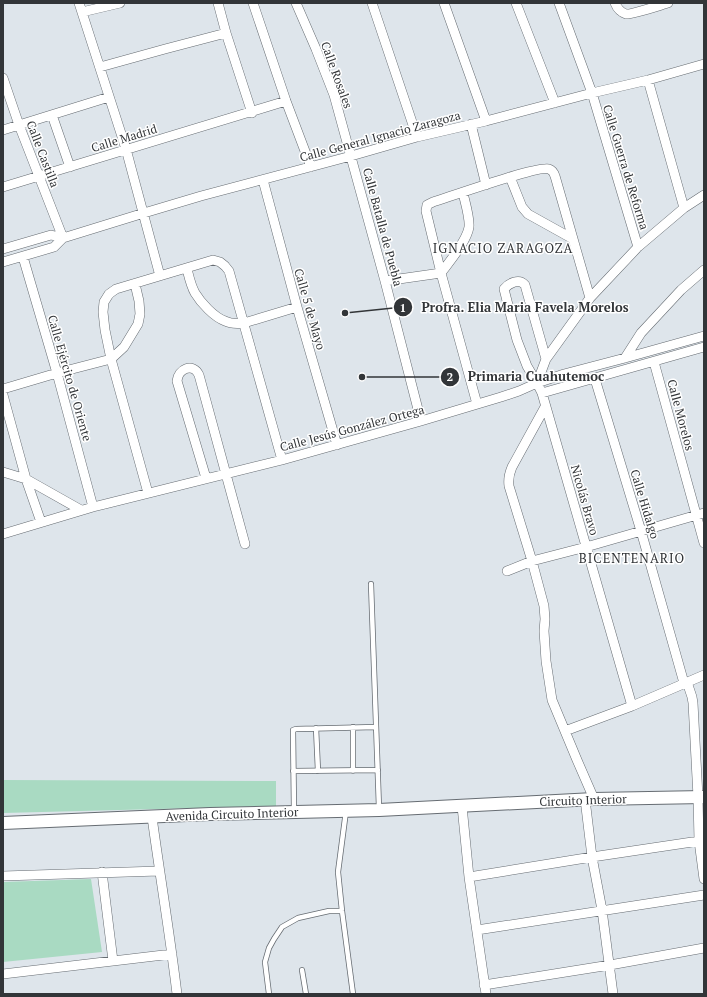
<svg xmlns="http://www.w3.org/2000/svg" width="707" height="997" font-family="'PT Serif',serif">
<rect width="100%" height="100%" fill="#dee5eb"/>
<path fill="#a9dac2" d="M3,780l273,1v25l-273,7z
M91,879l11,73 -99,10v-80z"/>
<g fill="none" stroke-linecap="round" stroke-linejoin="round">
<defs>
<path id="service" d="M371,584l8,224
M353,727v44
M316,728l2,43
M293,771l85,-1
M294,811l-1,-81 3,-1 80,-2
M346,811l-8,61 4,39 11,83
M302,970l4,24
M269,994l-4,-32 4,-14 5,-9 8,-12 16,-9 31,-7h13"/>
<path id="minor" d="M79,3l47,146 34,127
M218,3l8,30 26,80
M253,3l33,98 25,66
M296,3l20,46 18,46 51,186 36,140
M372,3l45,134
M444,3l42,118
M516,3l39,100
M559,3l33,90 46,154
M615,3c2,5 5,9 11,11 5,1 35,-9 42,-11
M82,12l38,-9
M100,67l65,-18 61,-16
M3,78l16,47 44,113
M648,80l36,128
M52,115l18,52
M471,124l15,61
M3,130l106,-33
M510,177l12,30 6,7 45,25
M263,180l34,127 40,138
M3,187l283,-86
M3,249l48,-14 12,3
M23,257l34,116 36,134
M3,262l51,-15 9,-9 81,-25 57,-17 150,-40 66,-19 69,-16 106,-28 56,-13 56,-16
M187,269c2,8 4,17 8,24 6,10 19,24 30,28 6,3 12,3 19,2l53,-16
M385,281l56,-8c8,-11 26,-32 28,-46 1,-9 -4,-25 -6,-34
M625,358l16,-25 40,-43 23,-20
M546,359l-21,-74c-6,-7 -16,-2 -21,4l13,51 10,26 10,17 5,10 90,313
M654,362l50,181
M595,379l46,152 43,152
M537,383l9,-24 44,-61 48,-51 46,-39 20,-13
M3,389l54,-16 54,-14 13,-12 14,-23 2,-10 -1,-13 -4,-17
M542,393l162,-46
M3,395l23,84 15,43
M477,404l-36,-131 -15,-62 1,-6 6,-3c16,-5 106,-37 116,-33 3,1 5,4 6,7l35,122
M545,407l-33,60c-3,7 -4,12 -3,19l23,75 12,45 1,13 -1,12 2,30 6,39 25,60 17,39
M3,472l23,7 55,31
M206,478l-29,-97c1,-12 16,-19 22,-6l46,169
M148,493l-37,-134 -6,-29 -2,-18 1,-10 5,-8 7,-5 97,-29 7,2 5,4 4,5 53,189
M3,534l90,-27 189,-47 139,-39 80,-24 18,-6 18,-8 27,-9 61,-16 79,-22
M507,571l25,-10 54,-14 118,-34
M687,682l5,15 1,6 5,94 1,44 5,38
M565,731l67,-25 72,-31
M585,799l7,58 10,53 11,84
M462,806l7,71 17,117
M152,817c8,59 18,118 25,177
M102,872l11,89
M3,876l156,-5
M469,877l123,-20 107,-16
M477,930l227,-35
M3,974l169,-20
M484,985l126,-20 94,-17"/>
<path id="secondary" d="M3,823l207,-9 169,-4 215,-11 110,-2"/>
</defs>
<use href="#service" stroke="#666c72" stroke-width="6"/>
<use href="#minor" stroke="#666c72" stroke-width="10"/>
<use href="#secondary" stroke="#666c72" stroke-width="14"/>
<use href="#service" stroke="#fff" stroke-width="4.5"/>
<use href="#minor" stroke="#fff" stroke-width="9"/>
<use href="#secondary" stroke="#fff" stroke-width="12"/>
</g>
<g text-anchor="middle" dominant-baseline="central" stroke-width="3" stroke-linejoin="round" paint-order="stroke">
<g font-size="12" fill="#323538" stroke="#fff">
<text transform="translate(337 75) rotate(70)">Calle Rosales</text>
<text transform="translate(380 136) rotate(-15)">Calle General Ignacio Zaragoza</text>
<text transform="translate(124 138) rotate(-17)">Calle Madrid</text>
<text transform="translate(43 154) rotate(69)">Calle Castilla</text>
<text transform="translate(626 167) rotate(73)">Calle Guerra de Reforma</text>
<text transform="translate(383 227) rotate(75)">Calle Batalla de Puebla</text>
<text transform="translate(310 309) rotate(74)">Calle 5 de Mayo</text>
<text transform="translate(70 378) rotate(74)">Calle Ejército de Oriente</text>
<text transform="translate(681 415) rotate(75)">Calle Morelos</text>
<text transform="translate(352 428) rotate(-15)">Calle Jesús González Ortega</text>
<text transform="translate(585 500) rotate(74)">Nicolás Bravo</text>
<text transform="translate(645 504) rotate(73)">Calle Hidalgo</text>
<text transform="translate(583 800) rotate(-2)">Circuito Interior</text>
<text transform="translate(232 814) rotate(-2)">Avenida Circuito Interior</text>
</g>
<g font-size="13" letter-spacing="1" fill="#323538" stroke="#fff">
<text x="503" y="248">IGNACIO ZARAGOZA</text>
<text x="632" y="558">BICENTENARIO</text>
</g>
</g>
<path fill="none" stroke="#323538" stroke-width="1.5" d="M345 313L403 307M362 377L450 377"/>
<g fill="#323538" stroke="#fff" stroke-width="1.5">
<circle cx="345" cy="313" r="4"/>
<circle cx="362" cy="377" r="4"/>
<circle cx="403" cy="307" r="10"/>
<circle cx="450" cy="377" r="10"/>
</g>
<g font-size="12" text-anchor="middle" font-weight="bold" fill="#fff">
<text x="403" y="312">1</text>
<text x="450" y="381">2</text>
</g>
<g font-size="13" text-anchor="middle" font-weight="bold" fill="#323538" stroke="#fff" stroke-width="3" stroke-linejoin="round" paint-order="stroke">
<text x="525" y="312">Profra. Elia Maria Favela Morelos</text>
<text x="536" y="381">Primaria Cuahutemoc</text>
</g>
<rect width="707" height="997" fill="none" stroke="#323538" stroke-width="8"/>
</svg>
